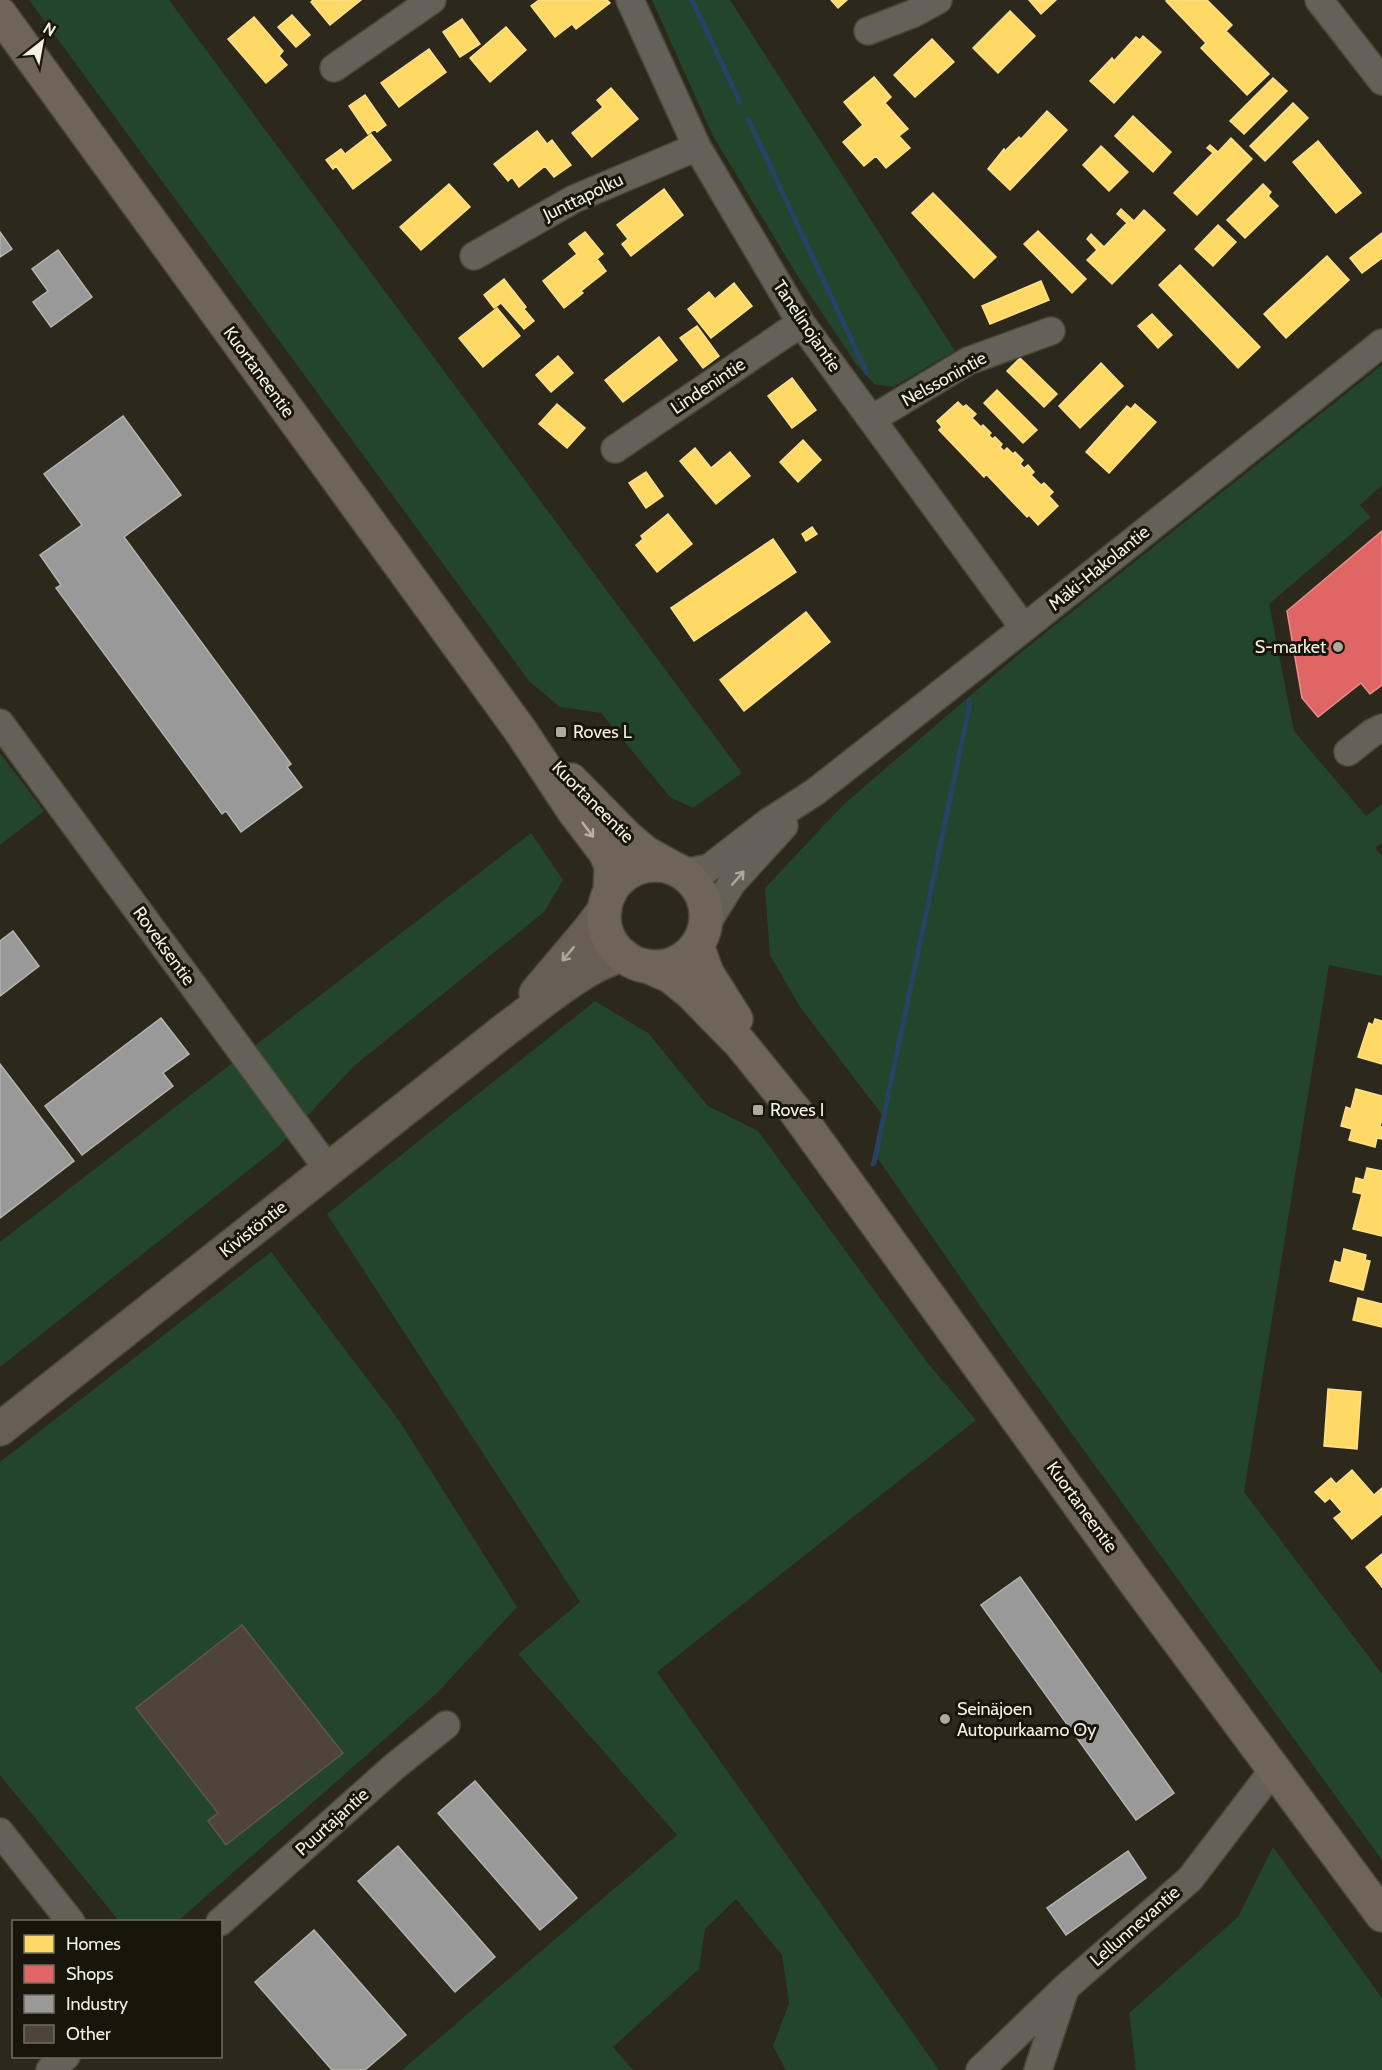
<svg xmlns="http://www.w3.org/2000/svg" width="1382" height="2070" font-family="Cabin,sans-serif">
<rect width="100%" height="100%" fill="#2c281c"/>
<path fill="#22452b" d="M29,0h140l573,773 -49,35 -23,-11 -69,-84 -41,-6 -31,-26z
M652,0h78l225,351 -62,36 -19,-3 -18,-20 -59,-89 -84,-139z
M1382,365v120l-22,20 11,12 -102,87 25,127 72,85 16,-12v39l-7,5 7,8v120l-53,-11 -85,527 138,182v186l-374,-514 -132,-190 7,-40 -83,-109 -30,-52 -5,-67 79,-84 176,-151z
M0,753l44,58 -44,34z
M531,833l32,47 -19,32 -190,154 -75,80 -279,221v-125z
M595,1001l53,32 60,73 50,25 168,230 50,59 -319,252 282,398h-153l-13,-24 16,-43 -7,-48 -46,-56 -31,30 -6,40 -86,78 20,23h-231l275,-235 -159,-181 62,-52 -253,-388z
M271,1252l129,170 117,185 -80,86 -259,228h-59l-119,-146v-313z
M1273,1847l109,151v72h-246l-7,-57 109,-96z"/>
<path fill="#ffd966" stroke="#fce08b" stroke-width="1.5" d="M313,0h48l-31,25 -19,-23z
M539,0h68l3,3 -34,26 -4,-5 -17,13 -24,-31z
M831,0h16l-9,8z
M1029,0h27l-15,14z
M1167,0h40l25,25 -6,6 43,43 -22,21 -46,-47 5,-5 -40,-42z
M1010,11l25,25 -37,37 -25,-25z
M292,15l18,20 -14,12 -18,-20z
M254,17l29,34 -4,5 8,9 -21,18 -38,-44z
M462,19l18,25 -20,13 -17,-25z
M506,27l20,23 -36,32 -20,-24z
M1143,36l18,16 -47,51 -24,-22 22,-23 2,3 22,-24 4,3z
M932,39l22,23 -39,35 -21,-22z
M429,49l17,23 -47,35 -18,-24z
M874,77l17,20 -6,6 23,26 -9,7 11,12 -24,20 -10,-12 -12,10 -21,-24 20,-17 -19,-23z
M1273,78l14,13 -43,43 -14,-13z
M611,88l27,31 -46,38 -20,-24 31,-26 -6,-7z
M365,95l21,30 -9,7 -2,-3 -7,5 -19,-28z
M1293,103l15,15 -43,43 -15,-15z
M1047,111l20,19 -57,60 -22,-21 16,-20 1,2 14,-14 2,2z
M1133,116l38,36 -18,20 -38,-36z
M537,131l10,13 5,-4 19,25 -17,12 -9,-11 -26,21 -7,-10 -4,4 -14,-17z
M371,134l20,26 -38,29 -17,-23 -3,3 -7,-9 15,-11 4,5z
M1231,138l21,21 -55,56 -23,-22 39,-40 -6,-5 3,-3 8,7z
M1318,141l43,52 -25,20 -43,-51z
M1101,146l27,26 -19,19 -26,-26z
M449,184l21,23 -49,43 -21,-23z
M1263,184l8,8 -3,4 10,10 -33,32 -18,-18z
M664,189l19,26 -52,41 -9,-12 6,-5 -11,-14z
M933,193l63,64 -22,21 -62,-65z
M1121,209l13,12 10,-11 21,20 -53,54 -25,-24 10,-10 -10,-11 4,-5 13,13 23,-24 -10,-9z
M1218,225l18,17 -23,24 -18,-17z
M1038,231l48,48 -14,14 -48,-49z
M585,232l18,22 -6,5 9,12 -25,20 2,2 -19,15 -21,-27 34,-27 -8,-10z
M1382,233v25l-20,15 -12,-15z
M1327,256l22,24 -63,58 -22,-24z
M1180,265l80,82 -22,21 -79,-83z
M504,279l22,28 -2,2 10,12 -10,8 -23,-26 -7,5 -10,-13z
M1041,281l8,19 -59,24 -8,-18z
M734,283l18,23 -41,32 -23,-29 21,-17 6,7z
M497,308l23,28 -37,31 -24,-29z
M1152,314l20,21 -14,13 -20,-22z
M697,326l22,30 -16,12 -23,-30z
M659,337l18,23 -54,42 -18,-22z
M558,356l15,17 -22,19 -15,-17z
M1020,358l37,36 -13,13 -37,-36z
M1101,363l22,23 -43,42 -21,-22z
M792,378l24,32 -24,18 -24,-32z
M997,390l40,40 -14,13 -39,-40z
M958,402l5,5 3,-2 10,9 -4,4 9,9 2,-2 8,8 -2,2 3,4 3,-2 7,7 -2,3 4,4 3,-3 6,6 2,-2 8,8 -3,4 4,4 4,-3 6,7 -3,3 10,10 3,-2 9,9 -4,4 9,10 -20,19 -9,-10 -2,2 -41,-43 -2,3 -45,-47 3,-3 -5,-6z
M557,404l28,24 -18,20 -28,-24z
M1135,404l21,18 -47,51 -23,-21 41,-46 4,3z
M803,440l18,20 -23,22 -18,-20z
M695,448l16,20 19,-16 20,24 -34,28 -36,-43z
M646,472l17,24 -17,12 -17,-25z
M668,514l24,30 -35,28 -21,-27 7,-6 -2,-3z
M812,527l5,7 -11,7 -4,-7z
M773,539l23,33 -102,69 -23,-33z
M806,612l24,30 -86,69 -24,-31z
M1375,1019l7,2v43l-24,-7 11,-34 4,2z
M1356,1089l26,7v24l-2,6 2,1v12l-5,-1 -2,9 -26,-7 3,-11 -11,-3 5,-19 5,2z
M1367,1168l15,3v65l-29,-7 9,-35 -9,-2 3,-14 8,2z
M1344,1249l22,6 -1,5 5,1 -7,29 -33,-9 5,-20 6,2z
M1358,1298l24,6v23l-29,-7z
M1328,1389l33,3 -4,57 -33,-3z
M1352,1470l22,25 8,-7v26l-30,25 -18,-21 8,-6 -12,-14 -5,4 -10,-10 16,-14 5,6z
M1382,1554v33l-16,-20z"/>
<path fill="#e06666" stroke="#e68f8b" stroke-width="1.5" d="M1382,531v154l-12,9 -9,-11 -43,34 -16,-19 -15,-87z"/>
<path fill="#999" stroke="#b4b3af" stroke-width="1.5" d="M0,232l12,17 -12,8z
M58,250l34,47 -41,30 -18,-25 15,-11 -16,-22z
M123,416l58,79 -57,42 167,227 -4,3 15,20 -61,45 -15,-21 -4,3 -166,-226 5,-3 -21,-30 42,-30 -38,-51z
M13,931l26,35 -39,30v-55z
M161,1018l28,36 -26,19 10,13 -91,69 -37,-49z
M0,1064l74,97 -74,57z
M1020,1577l154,216 -38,27 -155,-215z
M475,1781l102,117 -37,32 -102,-117z
M398,1846l97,111 -40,35 -97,-111z
M1128,1851l18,27 -80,57 -19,-27z
M314,1930l92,105 -41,35h-33l-77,-88z"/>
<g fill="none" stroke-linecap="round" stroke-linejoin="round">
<path stroke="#284265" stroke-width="5" d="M692,0l48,102
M748,119l119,254
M873,1164l1,-1 96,-460 -1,-3"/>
</g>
<path fill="#4f443a" stroke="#5e5750" stroke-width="1.5" d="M242,1625l101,128 -117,92 -18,-24 10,-8 -82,-105z"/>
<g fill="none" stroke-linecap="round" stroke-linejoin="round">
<defs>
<path id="minor" d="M630,0l67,147 104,176 223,305
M1319,0l63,81
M868,31l44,-17 26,-14
M334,68l98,-68
M474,256l100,-57 123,-52
M872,419l96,-58 83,-30
M615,449l186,-126
M0,723l328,446
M1348,752l24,-19 10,-5
M682,873l27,-5 58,-45 48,-31 209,-164 358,-285
M705,926l27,-43 52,-57
M0,1832l71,90
M220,1922l175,-156 51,-41
M50,2070l16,-14
M980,2070l85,-82 125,-109 84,-110
M1038,2070l26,-78"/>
<path id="major" d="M536,993l54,-64 15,-20
M0,1429l506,-400c33,-24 78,-64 117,-74"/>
<path id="highway" d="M0,14l520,716 53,80 32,42 6,14 -1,27
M571,780l56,57 19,16 25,14
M604 916a51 51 0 1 1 102 0a51 51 0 1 1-102 0Z
M697,945l10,28 29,46
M647,966l23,10 21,17 49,50 56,69 336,466 250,337"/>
</defs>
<use href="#minor" stroke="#49463c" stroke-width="30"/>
<use href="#major" stroke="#49463c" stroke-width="36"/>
<use href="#highway" stroke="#49463c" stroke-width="36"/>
<use href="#minor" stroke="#646158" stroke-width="27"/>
<use href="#major" stroke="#685f54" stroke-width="33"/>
<use href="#highway" stroke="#6f6458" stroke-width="33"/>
</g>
<defs><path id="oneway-shaft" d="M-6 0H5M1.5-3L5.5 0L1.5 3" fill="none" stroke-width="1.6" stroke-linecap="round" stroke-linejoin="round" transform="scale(1.5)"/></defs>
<use stroke="#b8b1a4" href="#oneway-shaft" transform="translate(588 830) rotate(53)"/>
<use stroke="#aca89d" href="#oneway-shaft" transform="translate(738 878) rotate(-49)"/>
<use stroke="#aea89b" href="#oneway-shaft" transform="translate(568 954) rotate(130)"/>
<g fill="#aeaa9d" stroke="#18150b" stroke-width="2">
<circle cx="1338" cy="647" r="6"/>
<rect x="555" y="726" width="12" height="12" rx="3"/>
<rect x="752" y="1104" width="12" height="12" rx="3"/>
<circle cx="945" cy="1719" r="6"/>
</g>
<g text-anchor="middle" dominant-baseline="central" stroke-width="6" stroke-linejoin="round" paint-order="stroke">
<g font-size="18" fill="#f4f0e2" stroke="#18150b">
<text transform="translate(583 197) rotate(-26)">Junttapolku</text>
<text transform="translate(807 326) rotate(56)">Tanelinojantie</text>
<text transform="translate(259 372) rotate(54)">Kuortaneentie</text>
<text transform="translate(944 379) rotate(-29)">Nelssonintie</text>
<text transform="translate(708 386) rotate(-34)">Lindenintie</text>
<text transform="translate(1099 568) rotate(-39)">Mäki-Hakolantie</text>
<text transform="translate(593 802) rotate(45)">Kuortaneentie</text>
<text transform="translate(164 946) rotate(54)">Roveksentie</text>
<text transform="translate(253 1229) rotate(-38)">Kivistöntie</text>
<text transform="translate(1082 1507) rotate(54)">Kuortaneentie</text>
<text transform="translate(332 1822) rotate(-42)">Puurtajantie</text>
<text transform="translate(1135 1926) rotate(-41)">Lellunnevantie</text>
</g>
<g font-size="18" fill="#f4f0e2" stroke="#18150b" text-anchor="start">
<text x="1326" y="647" text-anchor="end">S-market</text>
<text x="573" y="732">Roves L</text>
<text x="770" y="1110">Roves I</text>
<text x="957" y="1709">Seinäjoen<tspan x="957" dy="21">Autopurkaamo Oy</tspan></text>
</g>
</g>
<rect x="12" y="1920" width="210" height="138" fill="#18150b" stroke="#706d61" stroke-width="1.5"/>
<rect x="24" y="1935" width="30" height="18" fill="#ffd966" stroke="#706d61" stroke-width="1.5"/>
<text x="66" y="1950" font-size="18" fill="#f4f0e2">Homes</text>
<rect x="24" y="1965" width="30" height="18" fill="#e06666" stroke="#706d61" stroke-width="1.5"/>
<text x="66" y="1980" font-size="18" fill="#f4f0e2">Shops</text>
<rect x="24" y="1995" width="30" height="18" fill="#999999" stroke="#706d61" stroke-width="1.5"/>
<text x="66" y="2010" font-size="18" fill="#f4f0e2">Industry</text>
<rect x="24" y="2025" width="30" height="18" fill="#4f443a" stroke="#706d61" stroke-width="1.5"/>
<text x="66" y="2040" font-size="18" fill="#f4f0e2">Other</text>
<g transform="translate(42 42) rotate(31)" stroke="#18150b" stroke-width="4.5" paint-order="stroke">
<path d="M0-4.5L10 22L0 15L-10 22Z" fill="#f4f0e2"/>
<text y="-9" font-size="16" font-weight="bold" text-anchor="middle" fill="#f4f0e2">N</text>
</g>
</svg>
